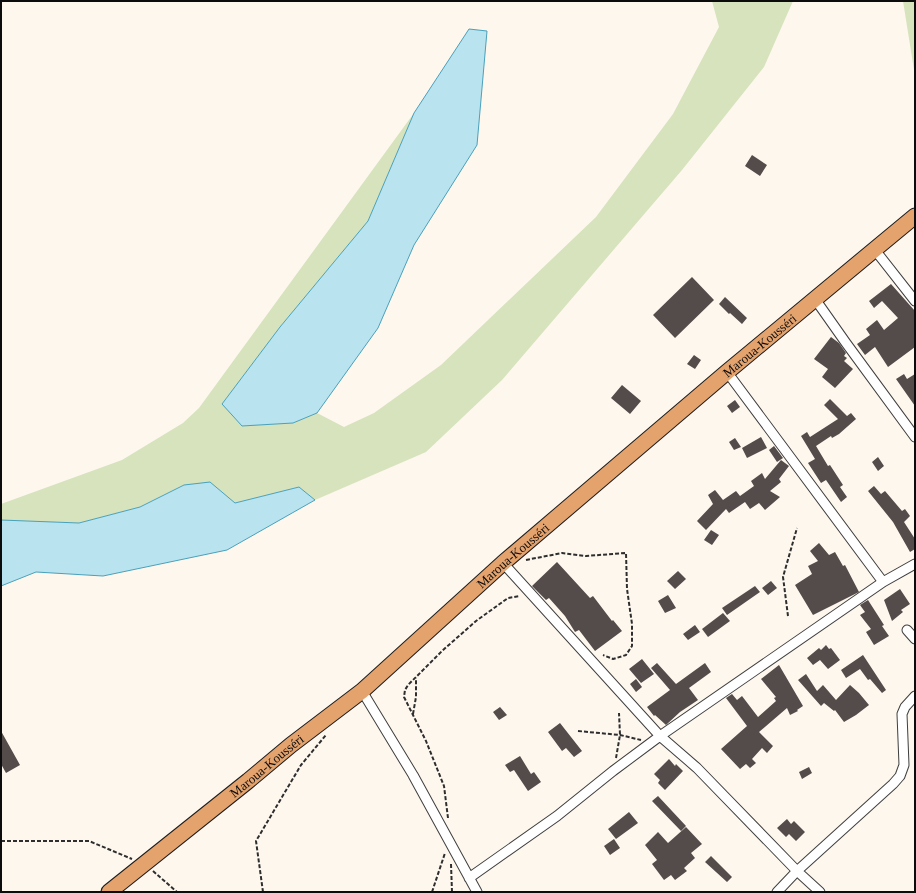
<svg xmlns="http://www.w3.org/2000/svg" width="916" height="893" font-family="'Times New Roman',serif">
<rect width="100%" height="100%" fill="#fdf7ee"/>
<path fill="#d6e3bc" d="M712,1h81l-29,66 -82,103 -180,210 -76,72 -111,48 -16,-13 -64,16 -51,-18 -44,22 -61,16 -78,-2v-17l121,-44 61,-37 16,-15 215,-295 -46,108 -88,106 -58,77 71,19 24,-10 27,14 30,-14 67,-48 155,-148 77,-103 46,-87z
M903,1h12v75z"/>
<path fill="#b9e3ee" stroke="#49a1bc" d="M469,29l18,2 -10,114 -63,100 -36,83 -61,85 -24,10 -51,3 -20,-22 58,-77 88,-106 46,-108z
M210,482l25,21 64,-16 16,13 -88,50 -124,26 -67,-4 -35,14v-66l78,3 61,-16 44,-22z"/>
<path fill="#534c4a" d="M752,155l15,10 -7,11 -15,-10z
M692,277l22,23 -39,38 -22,-23z
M891,284l24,27v36l-27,20 -13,-20 -10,8 -8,-11 13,-9 -4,-6 11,-9 7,10 14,-12 -16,-17 -8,7 -5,-7z
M725,297l22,21 -5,6 -12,-11 -1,1 -10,-10z
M831,337l8,6 7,10 -2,3 3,2 -3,3 9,8 -18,19 -13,-11 6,-8 -14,-10z
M694,355l7,5 -6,9 -8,-5z
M904,374l3,5 8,-5v32l-19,-27z
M622,385l19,16 -11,13 -19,-16z
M830,399l17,17 4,-3 5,6 -17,15 -7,4 -1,-2 -15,10 12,20 2,-1 13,20 -3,2 7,10 -6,5 -15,-22 -5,3 -13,-20 7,-4 -14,-23 6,-4 3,5 28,-18 -14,-14z
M735,400l5,7 -8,6 -5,-7z
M761,437l6,11 -20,10 -5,-10z
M735,438l6,9 -7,3 -5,-8z
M774,446l9,12 -6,4 -8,-12z
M878,457l6,9 -6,5 -6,-9z
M781,460l8,6 -10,13 2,3 -11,9 10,6 -15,13 -6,-7 -9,6 -5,-7 -16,11 -3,-4 -20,21 -9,-9 16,-17 -5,-9 7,-5 8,10 13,-9 4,5 14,-10 -3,-5 11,-8 3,6z
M874,486l7,8 4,-3 17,20 3,-2 5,7 -6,6 11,17v10l-5,3 -17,-30 -25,-31z
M711,530l8,5 -7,10 -8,-5z
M819,543l10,12 6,-3 8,14 2,-1 14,27 -46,23 -18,-30 17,-11 -4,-8 10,-5 -8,-10z
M557,562l33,36 3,-2 19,25 1,-1 9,11 -27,20 -16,-21 -4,2 -10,-16 -16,-18 -3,2 -14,-14z
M678,571l8,8 -11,10 -8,-8z
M771,581l6,7 -9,7 -6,-7z
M755,586l5,6 -33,23 -5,-7z
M900,589l10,15 -9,6 2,2 -11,9 -8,-21z
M668,595l8,13 -11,5 -7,-12z
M868,600l16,25 -2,1 7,10 -15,9 -8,-13 5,-3 -11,-14 5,-3 -5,-7z
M723,613l7,8 -22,16 -6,-8z
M695,625l5,7 -12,8 -5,-6z
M826,645l3,4 2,-1 9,12 -12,9 -8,-9 -7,5 -6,-7 12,-10 2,2z
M863,655l23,35 -4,3 -12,-14 -2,1 -8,-11 -14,9 -5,-8z
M642,659l12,15 -13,9 -12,-14z
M657,663l19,21 29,-21 6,9 -22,16 9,12 -18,12 -14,13 -11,-10 -1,1 -7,-9 23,-17 -19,-22z
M779,665l24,41 -6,4 1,1 -8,4 -3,-7 -28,24 14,14 -6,7 -5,-5 -10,11 4,4 -6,5 -4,-4 -6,5 -19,-20 26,-23 -21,-28 6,-4 5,6 5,-4 16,21 18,-16 -2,-3 2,-1 -15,-18z
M806,674l11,17 6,-6 13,15 14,-15 9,8 10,12 -13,10 -12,7 -9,-12 -1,1 -10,-8 -3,3 -23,-26z
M636,679l6,8 -6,5 -6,-8z
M500,707l7,8 -8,5 -6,-8z
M560,723l22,28 -8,6 -8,-9 -4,3 -14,-19z
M1,731l19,34 -14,8 -5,-9z
M520,756l11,18 3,-2 7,10 -13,9 -14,-21 -4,2 -5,-7z
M669,759l6,7 1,-2 7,7 -18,19 -7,-7 2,-3 -6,-6z
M809,767l3,6 -10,6 -3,-7z
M658,796l28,30 -5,5 -29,-30z
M629,812l9,11 -22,16 -8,-10z
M787,819l4,5 3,-3 11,11 -9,9 -7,-7 -3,3 -9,-9z
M686,827l16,17 -11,9 4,5 -11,10 3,3 -12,9 -4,-5 -7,5 -12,-16 5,-4 -12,-15 13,-13 10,11z
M614,839l6,9 -10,7 -6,-9z
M711,856l21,21 -5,5 -22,-20z"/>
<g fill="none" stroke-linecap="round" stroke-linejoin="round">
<defs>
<path id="minor" d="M875,250l40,51
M815,299l31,44 69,94
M727,372l156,210
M503,563l157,173 37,32 100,103 23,21
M907,630l8,9
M362,691l51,84 64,117
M469,878l88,-62 56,-45 47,-35 223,-154 32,-18
M777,892l20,-21 96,-87 7,-8 4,-11 -2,-51 3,-7 10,-11"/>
<g id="trunk">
<path id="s1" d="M109,892l139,-111 43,-36 71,-54 141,-128 224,-191 188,-156"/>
</g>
</defs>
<use href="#minor" stroke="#3f3f3f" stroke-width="11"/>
<use href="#trunk" stroke="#1d1d1d" stroke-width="17"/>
<path stroke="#2e2e2e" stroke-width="2" stroke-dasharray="4 2" stroke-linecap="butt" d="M526,560l36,-7 24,3 40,-3 1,36 5,35v22l-6,9 -13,4 -10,-4
M788,616l-5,-39 14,-49
M413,714l3,-17v-19
M578,731l42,4 21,5
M616,758l4,-23 -1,-22
M448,818l-4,-32 -18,-45 -22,-44 1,-7 3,-5 34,-34 34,-30 32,-23 12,-2
M1,841h88l43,18
M451,864l1,28
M153,871l24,21
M263,892l-7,-51 45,-76 25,-30
M432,892l13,-39"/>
<use href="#minor" stroke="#fff" stroke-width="9"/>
<use href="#trunk" stroke="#e4a26d" stroke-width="15"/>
</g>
<g text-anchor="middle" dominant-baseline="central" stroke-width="4" stroke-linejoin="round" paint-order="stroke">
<g font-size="13" fill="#0c0c0c" stroke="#fff">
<text stroke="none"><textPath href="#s1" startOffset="850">Maroua-Kousséri</textPath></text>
<text stroke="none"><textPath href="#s1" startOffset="526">Maroua-Kousséri</textPath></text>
<text stroke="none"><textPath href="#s1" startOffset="202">Maroua-Kousséri</textPath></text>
</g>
</g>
<rect width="916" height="893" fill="none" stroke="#0c0c0c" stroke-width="4"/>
</svg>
